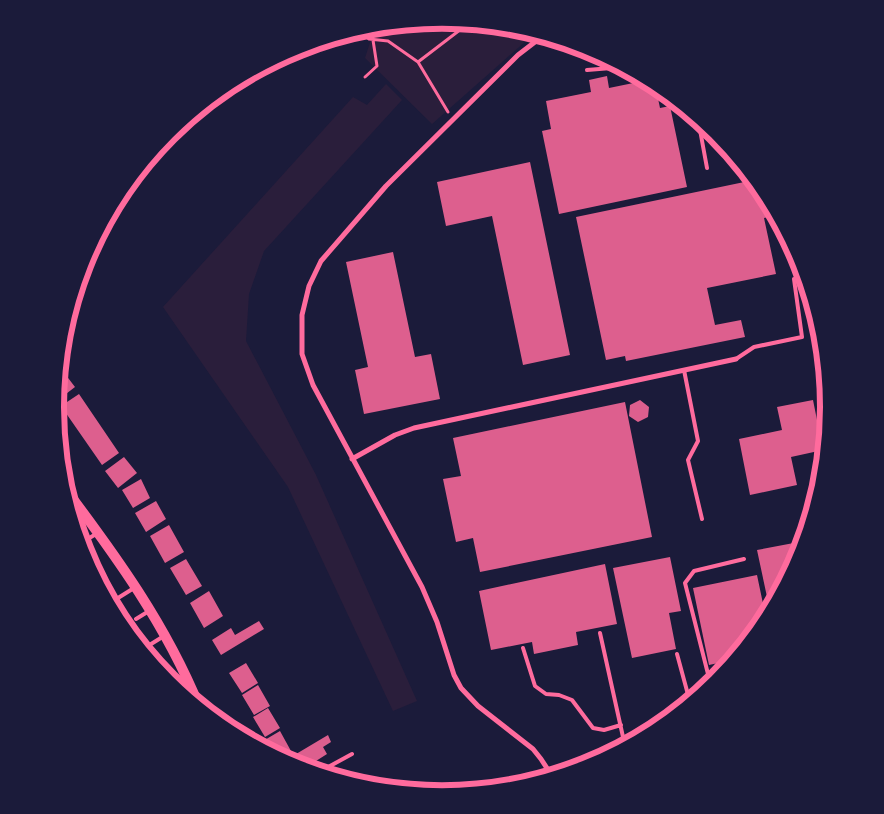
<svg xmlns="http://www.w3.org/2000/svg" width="884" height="814" font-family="'Fira Sans',sans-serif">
<rect width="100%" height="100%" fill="#1b1b3a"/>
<path fill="#2a1e3b" d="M442,20l76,7 17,6 -103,91 -67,-66 10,-31 42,-3 2,-2z
M386,84l16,16 -138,151 -15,43 -3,47 70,134 101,226 -24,10 -105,-224 -125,-180 190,-210 14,8z"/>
<path fill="#dd5f8e" d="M607,76l2,12 39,-8 7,4 5,24 10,-2 17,81 -128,27 -17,-83 9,-2 -5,-28 45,-9 -2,-12z
M530,162l40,193 -47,10 -31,-149 -46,10 -9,-44z
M754,180l10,12 12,23 -12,3 12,56 -69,14 8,37 26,-5 4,17 -119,24 -1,-5 -19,4 -30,-143z
M393,252l22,105 16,-3 9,45 -76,15 -9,-44 13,-3 -22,-105z
M59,366l16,21 -13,10 -5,-7z
M79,394l40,59 -17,12 -41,-59z
M640,400l9,7 -1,10 -10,5 -9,-6 1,-11z
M813,400l10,50 -32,7 6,28 -47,10 -11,-56 43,-9 -5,-23z
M625,402l27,135 -172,35 -7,-34 -17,4 -13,-63 18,-3 -8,-38z
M124,457l13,16 -19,15 -13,-17z
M141,479l9,19 -17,10 -11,-18z
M156,501l10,18 -20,13 -11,-19z
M169,525l15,27 -19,11 -15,-27z
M799,542l2,9 -2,4 -29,56 -13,-61z
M670,557l11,54 -12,2 7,36 -44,9 -19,-90z
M186,559l16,27 -16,9 -16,-27z
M605,564l12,60 -41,8 2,13 -44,9 -2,-12 -41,8 -12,-59z
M757,575l9,43 -34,42 -23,5 -16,-77z
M209,591l14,25 -19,12 -14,-25z
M259,621l5,8 -43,26 -9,-15 19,-12 4,7z
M246,663l12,20 -16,10 -13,-20z
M258,685l12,21 -16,9 -12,-20z
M268,708l12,20 -15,9 -12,-20z
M280,731l11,20 -10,7 -12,-7 -6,-10z
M328,735l3,7 -8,5 4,7 -22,14 -19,-8z"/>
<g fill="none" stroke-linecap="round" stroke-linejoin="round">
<path stroke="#ff6b9d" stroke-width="3" d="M357,30l12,9 19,2 30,21 30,50
M418,62l51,-39
M365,77l12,-11 -4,-26"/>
<path stroke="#ff6b9d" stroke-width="4" d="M587,70l37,-3
M698,119l9,49
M736,359l18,-12 48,-10 -8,-58
M684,370l14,71 -10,19 14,59
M81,543l15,-9
M110,603l24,-15
M136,619l13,-8
M600,633l25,113
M523,648l12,38 11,8 13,1 13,5 21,28 11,2 17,-5
M143,649l21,-13
M677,654l13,48
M717,679l-9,-5 -23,-91 9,-12 50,-12
M319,772l33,-18"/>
<path stroke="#ff6b9d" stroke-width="5" d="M544,35l-26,20 -132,131 -65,75 -12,25 -7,29v39l11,31 109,202 15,35 17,53 7,13 17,18 55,43 8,10 11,17
M352,459l43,-24 19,-7 322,-69"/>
<path stroke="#ff6b9d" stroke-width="10" d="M64,487c52,69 102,138 135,219"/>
</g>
<path d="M0 0H884V814H0ZM64 407a378 378 0 1 1 756 0a378 378 0 1 1-756 0Z" fill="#1b1b3a" fill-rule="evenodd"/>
<path fill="none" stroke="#ff6b9d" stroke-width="6" d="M64 407a378 378 0 1 1 756 0a378 378 0 1 1-756 0Z"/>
</svg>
